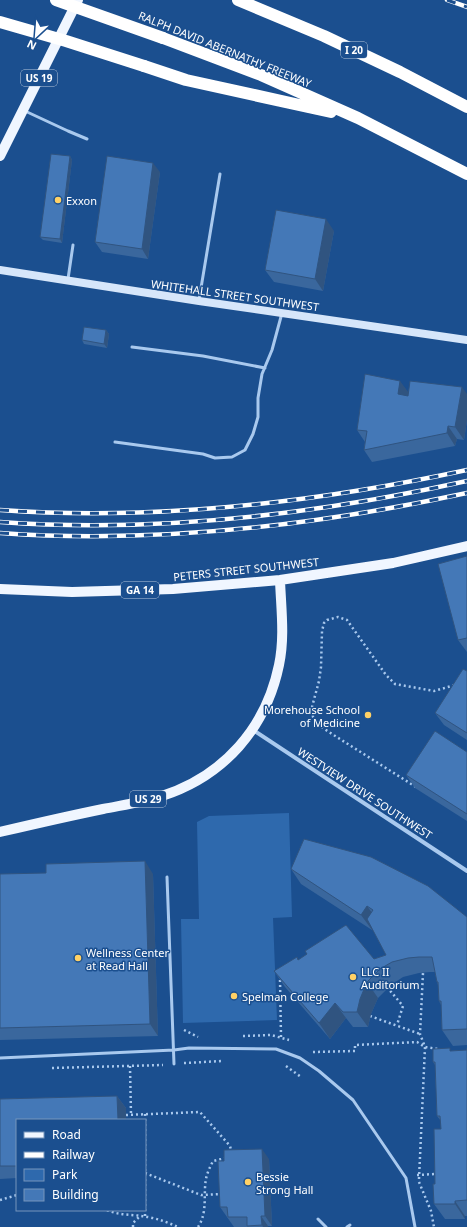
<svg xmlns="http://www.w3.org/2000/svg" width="467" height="1227" font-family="'Noto Sans',sans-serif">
<rect width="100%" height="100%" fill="#1b4f8f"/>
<path fill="#2e69ad" d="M289,813l3,104 -19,1 4,102 -94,3 -2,-104h18l-2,-97 12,-6z"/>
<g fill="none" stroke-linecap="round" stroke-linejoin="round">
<path stroke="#a9c9ee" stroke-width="2.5" stroke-dasharray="2 3" stroke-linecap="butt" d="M416,787l-84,-53 -15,-10 -4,-7 -1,-10 7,-26 2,-14 1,-36 2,-8 3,-3 11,-3 9,3 39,55 9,9 39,7 21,-6
M387,987l16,19 -6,19
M370,1016l50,18
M184,1030l14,7
M243,1036l28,-1 18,5
M281,1037l-1,-58 2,-1
M313,1052l42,-1v-6l62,-3 8,5 13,2
M184,1063l39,-2
M130,1066l1,49
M286,1066l15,11
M52,1068l111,-3
M126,1115l74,-3 30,34 1,4 -1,3
M145,1173l56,22 20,-1
M417,1175l19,-1
M419,1179l6,-132 -5,-13 3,-61
M419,1182l12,29 3,16
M0,1200l17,-5
M107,1210c13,6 27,4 41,7 11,2 21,6 30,10
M145,1216v-102
M133,1227v-4l7,-7
M198,1227c10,-15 5,-32 8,-48 1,-6 4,-12 7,-18l13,-3"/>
<path stroke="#a9c9ee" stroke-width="3" d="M25,111l43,20 19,8
M68,279l5,-34
M199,300l21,-126
M132,347l71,9 62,12
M115,442l88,12 12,4 17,-1 13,-7 8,-16 5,-17v-19l4,-24 10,-24 10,-37
M167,877l7,187
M0,1058l174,-8 15,-2 87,1 24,9 19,13 34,29 53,78 9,49
M318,1219l8,8
M347,1227l3,-2"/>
<path stroke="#a9c9ee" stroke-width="4" d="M253,730l214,141"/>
<path stroke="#d6e6fa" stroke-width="8" d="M0,270l199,31 268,39"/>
<path stroke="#f0f6ff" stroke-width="10" d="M0,156l78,-156
M0,589l72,3 101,-3 107,-9 113,-17 74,-17
M0,832c34,-8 69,-16 103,-23 20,-4 41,-7 59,-13 62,-20 104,-68 117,-131 6,-28 2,-57 1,-85"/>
<path stroke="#fff" stroke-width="12" d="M238,0l86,36 76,36 67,35
M163,38l98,37 97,43 109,56
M144,66l42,14 145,32"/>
<defs>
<path id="rail" d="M447,0l20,7
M0,510c157,11 314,-7 467,-40
M0,522c157,11 314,-7 467,-41
M0,533c157,11 314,-7 467,-40"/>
</defs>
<use href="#rail" stroke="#fff" stroke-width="4.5"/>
<use href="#rail" stroke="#1b4f8f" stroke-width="3" stroke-dasharray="9" stroke-linecap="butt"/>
<path stroke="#fff" stroke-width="12" d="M56,0l107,38
M0,22l66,19 78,25"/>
</g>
<path fill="#3a679d" d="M70,156l2,4 -10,83 -19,-3 -3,-3z
M160,172l-12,87 -46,-7 -7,-10z
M334,231l-11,60 -49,-9 -9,-12z
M106,330l3,4 -2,14 -23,-4 -2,-4z
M409,393l58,1v26l-3,20 -7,-1 -2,7 -83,16 -8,-12 1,-8 -8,-12z
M467,556v96l-9,-12z
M467,671v69l-23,-15 -9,-12z
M467,752v69l-52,-33 -9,-13z
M291,869l176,48v128l-14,1 -11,-16 -1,-25 -2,-4 -1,-16 -1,-3 -2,-10h-5l-11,1 -16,4 -12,8 -13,13 -7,16 -3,13h-15l-7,-9 -16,21 -45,-52 -11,-16 25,-11 75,-1 12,-4 -13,-26 -1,1 -71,-46z
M0,874h153l5,162 -158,4z
M467,1048v168h-2v3h-20l-11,-15 1,-20 6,-55v-8l-4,-5 -2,-51 -2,-3 18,-11 16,-1z
M117,1096l9,12v12h-109v58l-17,1v-80z
M269,1159l3,67h-4v1h-34l-14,-20z"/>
<path fill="#305480" d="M70,156l2,4 -10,83 -2,-4z
M153,163l7,9 -12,87 -6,-10z
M326,219l8,12 -11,60 -8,-12z
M106,330l3,4 -2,14 -3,-4z
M400,381l9,12 -3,13 -8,-12z
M462,387l5,7v26l-3,20 -9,-13z
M448,426l9,13 -2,7 -8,-13z
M145,861l8,13 5,162 -8,-12z
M367,906l11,15 -6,9 -11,-15z
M367,982l11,16 -7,16 -3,13 -11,-15 3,-13z
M335,1003l11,15 -16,21 -11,-16z
M117,1096l9,12v12h-8z
M262,1149l7,10 3,67 -7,-10z
M455,1201l10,15v3l-10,-15z
M261,1216l7,10v1h-5l-1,-2z"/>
<path fill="#4478b7" stroke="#305480" d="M51,154l19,2 -10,83 -20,-2z
M107,156l46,7 -11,86 -47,-7z
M276,210l50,9 -11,60 -50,-9z
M84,327l22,3 -2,14 -22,-4z
M365,374l35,7 -2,13 10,2 2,-15 52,6 -7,40 -7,-1 -1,7 -83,17 3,-19 -10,-1z
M467,556v82l-9,2 -20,-76z
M463,669l4,2v62l-32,-20z
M435,731l32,21v62l-61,-39z
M304,839l67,18 57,29 39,31v112l-25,1 -1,-29h-2l-1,-19h-1l-5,-25h-13l-11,1 -16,4 -12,7 -13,13 -7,17 -3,13h-14l-8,-9 -16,20 -45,-52 23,-14 1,3 9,-6 -2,-3 41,-26 28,34 12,-4 -19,-36 6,-9 -6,-4 -6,9 -70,-46z
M145,861l5,163 -150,4v-154l46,-1v-9z
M450,1048v3l17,-1v-2v152l-12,1v3h-21l-1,-20h2l-1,-55h7l-1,-13h-3l-2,-54h-2v-13z
M117,1096l1,24h-101v46h-17v-67z
M262,1149l3,67h-4l1,9 -15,1v-9h-19l-1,-10h-7l-2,-46h6v-11z"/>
<g fill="#ffd166" stroke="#1b4f8f" stroke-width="1.5">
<circle cx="58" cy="200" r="4"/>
<circle cx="368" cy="715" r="4"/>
<circle cx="78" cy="958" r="4"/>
<circle cx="353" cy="977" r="4"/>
<circle cx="234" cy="996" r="4"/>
<circle cx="248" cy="1182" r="4"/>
</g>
<g text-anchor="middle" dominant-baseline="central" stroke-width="3" stroke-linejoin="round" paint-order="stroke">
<g fill="#1b4f8f" stroke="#bbcadd" stroke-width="1">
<rect x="341" y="42" width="26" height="16" rx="3"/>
<rect x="21" y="70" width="36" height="16" rx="3"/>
<rect x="121" y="582" width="38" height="16" rx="3"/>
<rect x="130" y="791" width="36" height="16" rx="3"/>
</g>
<g font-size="10" font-weight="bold" fill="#fff">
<text x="354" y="50">I 20</text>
<text x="39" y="78">US 19</text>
<text x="140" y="590">GA 14</text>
<text x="148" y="799">US 29</text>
</g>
<g font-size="11" fill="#fff" stroke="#1b4f8f">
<text transform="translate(225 49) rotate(22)">RALPH DAVID ABERNATHY FREEWAY</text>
<text transform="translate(235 295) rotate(8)">WHITEHALL STREET SOUTHWEST</text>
<text transform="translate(246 569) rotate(-6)">PETERS STREET SOUTHWEST</text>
<text transform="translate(365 793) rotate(33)">WESTVIEW DRIVE SOUTHWEST</text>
</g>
<g font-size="11" fill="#fff" stroke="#1b4f8f" text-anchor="start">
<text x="66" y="200">Exxon</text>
<text x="360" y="709" text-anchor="end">Morehouse School<tspan x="360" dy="13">of Medicine</tspan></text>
<text x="86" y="952">Wellness Center<tspan x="86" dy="13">at Read Hall</tspan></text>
<text x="361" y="971">LLC II<tspan x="361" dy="13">Auditorium</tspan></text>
<text x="242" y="996">Spelman College</text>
<text x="256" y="1176">Bessie<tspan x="256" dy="13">Strong Hall</tspan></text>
</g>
</g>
<rect x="16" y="1119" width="130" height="92" fill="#1b4f8f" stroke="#7695bc"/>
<rect x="24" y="1132" width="20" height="6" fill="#f0f6ff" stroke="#7695bc"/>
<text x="52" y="1139" font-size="12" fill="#ffffff">Road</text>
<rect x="24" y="1152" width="20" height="6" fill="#ffffff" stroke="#7695bc"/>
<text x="52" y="1159" font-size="12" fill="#ffffff">Railway</text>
<rect x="24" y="1169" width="20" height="12" fill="#2e69ad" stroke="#7695bc"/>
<text x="52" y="1179" font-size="12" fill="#ffffff">Park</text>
<rect x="24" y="1189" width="20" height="12" fill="#4478b7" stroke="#7695bc"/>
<text x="52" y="1199" font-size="12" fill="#ffffff">Building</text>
<g transform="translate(36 36) rotate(206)" stroke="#1b4f8f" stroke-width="3" paint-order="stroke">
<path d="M0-3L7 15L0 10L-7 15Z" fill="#ffffff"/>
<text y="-6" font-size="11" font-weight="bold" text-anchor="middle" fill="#ffffff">N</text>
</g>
</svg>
